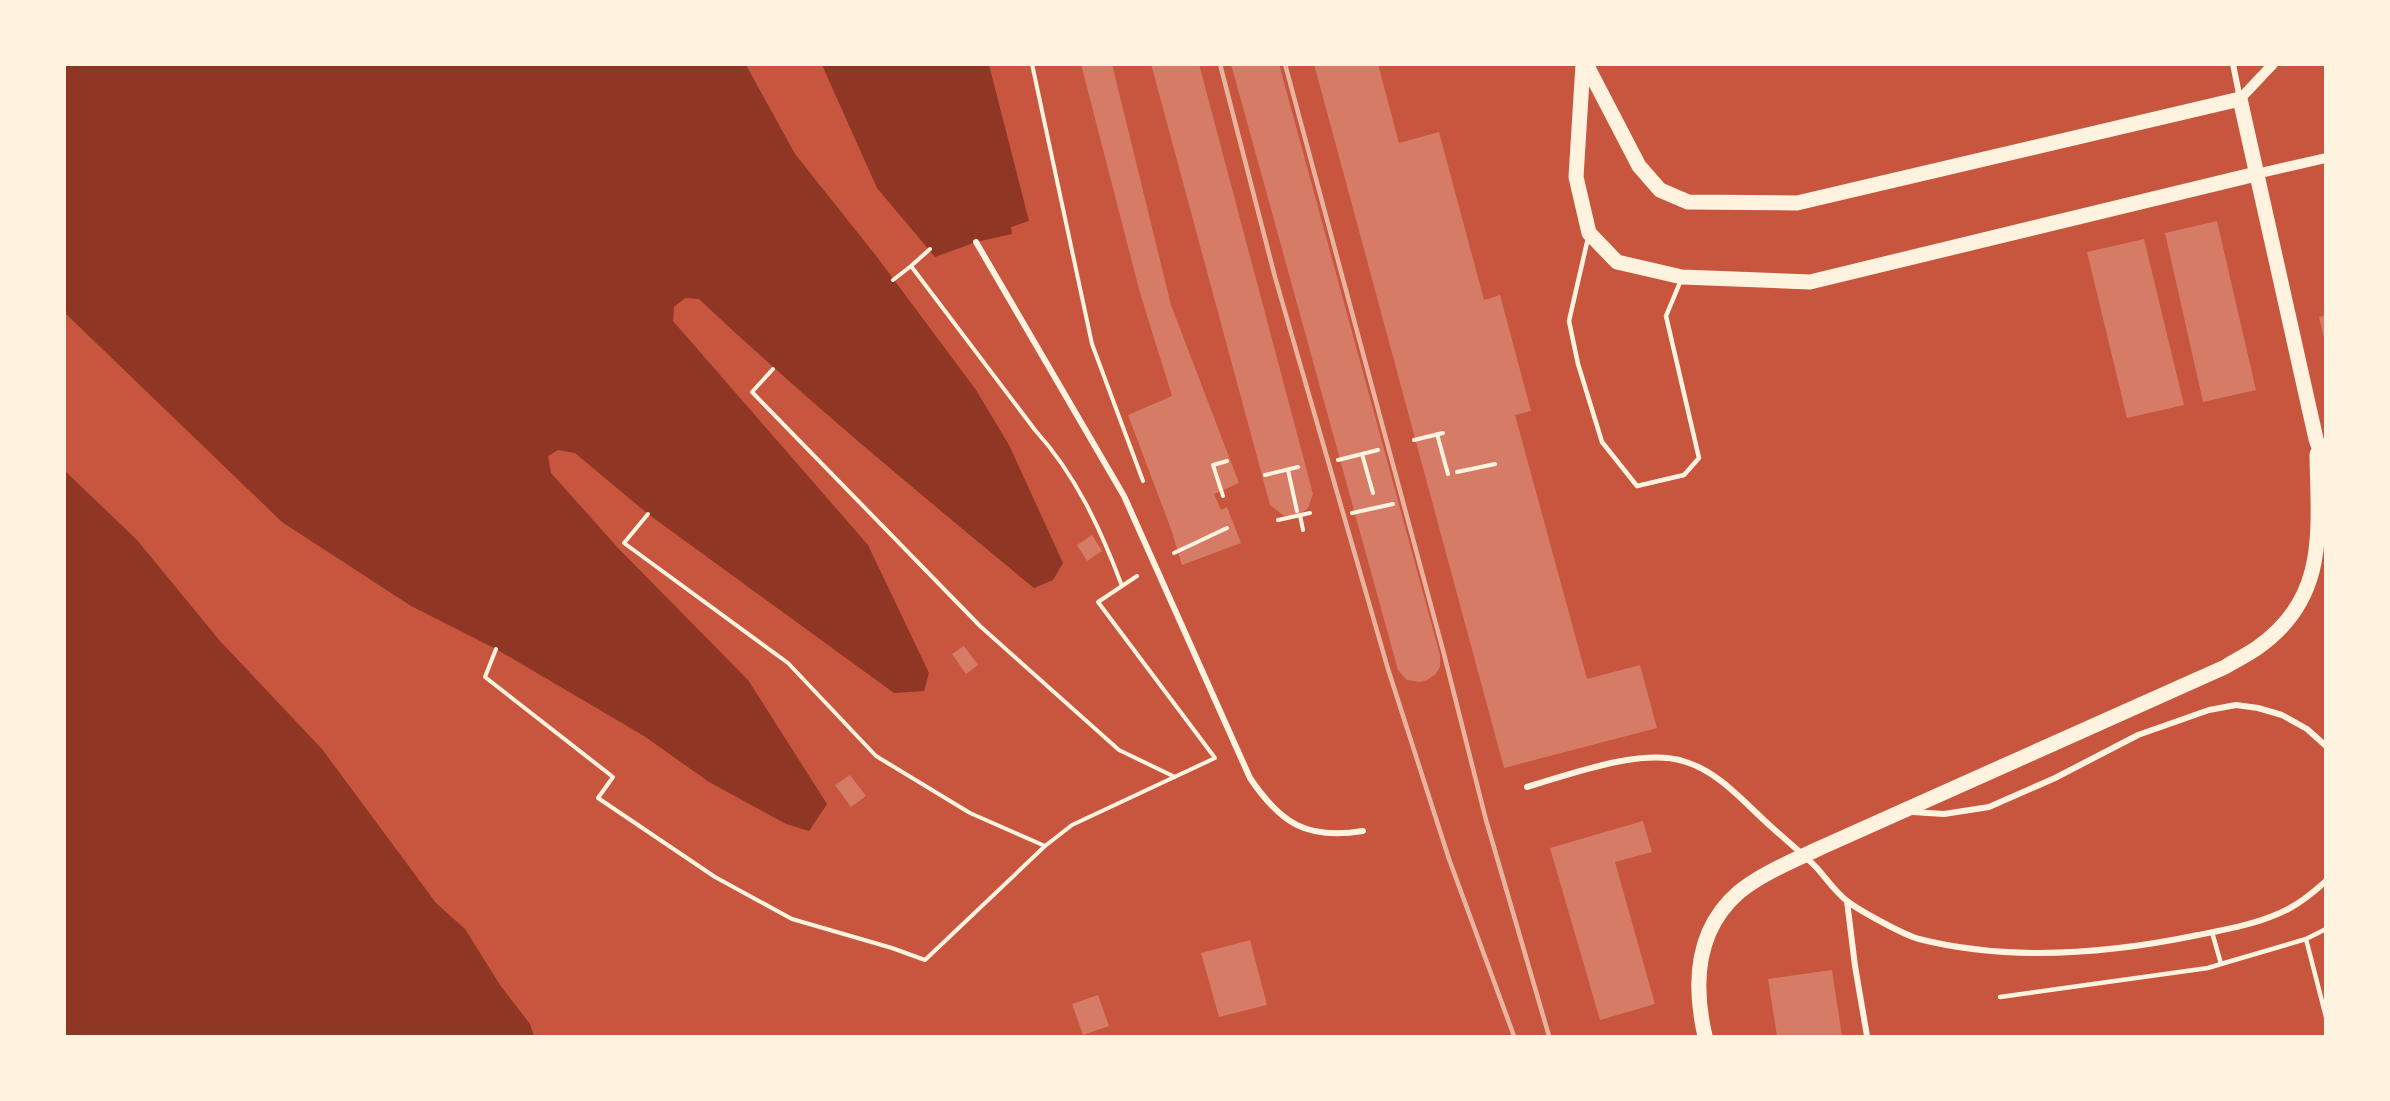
<svg xmlns="http://www.w3.org/2000/svg" width="2390" height="1101" font-family="'Space Grotesk',sans-serif">
<rect width="100%" height="100%" fill="#c8553d"/>
<path fill="#8f3625" d="M64,65h682l49,89 82,103 99,133 33,55 54,118 -10,17 -19,8c-114,-94 -227,-187 -335,-289l-14,-1 -11,9 -1,14 195,224 61,128 -5,18 -30,2 -246,-179 -73,-61 -17,-3 -10,6 3,17 67,75 130,132 79,124 -18,27 -23,-7 -77,-42 -65,-46 -148,-87 -85,-43 -129,-84 -217,-209z
M822,65h167l40,156 -18,6 1,7 -36,8 -41,15 -58,-69z
M64,470l73,70 83,101 102,108 114,154 29,26 35,56 30,39 4,12h-469z"/>
<path fill="#d67c66" d="M1081,64h31l59,241 68,178 -25,11 7,16 6,-3 14,36 -59,22 -11,-36 -43,-114 44,-19 -32,-103z
M1151,64h48l114,430 -5,14 -9,7 -15,1 -14,-11z
M1231,64h48l161,591v12l-4,7 -9,6 -7,2 -13,-2 -9,-10z
M1314,64h64l21,79 40,-11 45,168 16,-5 31,116 -16,4 72,264 53,-14 17,63 -153,40z
M2217,221l39,169 -53,12 -38,-169z
M2144,239l40,166 -57,13 -40,-166z
M2326,315v27h-1l-6,-25z
M1092,535l10,16 -15,10 -10,-16z
M964,646l14,19 -12,9 -14,-20z
M850,775l16,21 -15,11 -16,-22z
M1643,821l9,31 -37,10 40,142 -55,16 -50,-172z
M1250,940l17,65 -48,12 -18,-64z
M1832,970l10,66h-65l-9,-57z
M1098,995l11,31 -26,9 -11,-31z"/>
<g fill="none" stroke-linecap="round" stroke-linejoin="round">
<path stroke="#fff3e0" stroke-width="4" d="M1032,64l60,280 51,137
M930,249l-19,17 124,164c41,45 66,100 87,156
M893,280l18,-14
M773,369l-21,23 228,234 139,124 56,27
M1437,434l11,40
M1414,440l29,-7
M1362,454l11,39
M1338,460l40,-10
M1288,470l9,41
M1457,472l38,-8
M1265,475l33,-8
M1223,496l-10,-31 14,-4
M1352,513l41,-9
M648,514l-24,29 164,120 88,93 94,57 75,33
M1300,515l3,15
M1278,520l32,-7
M1174,553l53,-25
M496,649l-11,28 128,100 -15,21 117,79 77,42 100,29 33,12 120,-114 27,-21 143,-67 -117,-156 39,-26"/>
<path stroke="#fff3e0" stroke-width="4.5" d="M1588,238l-19,83 9,43 24,78 35,44 47,-11 15,-17 -33,-142 15,-36
M2212,932l9,32 85,-25 20,-10
M2306,939l20,78
M2000,997l208,-29 13,-4"/>
<path stroke="#fff3e0" stroke-width="6" d="M2233,64l7,35
M976,242l148,254 126,282c31,46 57,62 113,53
M1527,787c44,-13 116,-40 159,-25 32,10 56,38 80,60 16,15 34,29 50,45 10,11 19,25 31,34 13,10 57,34 72,38 91,23 188,15 279,-4 31,-6 64,-12 92,-27 13,-7 25,-17 36,-27
M1912,812l32,2 45,-7 66,-29 83,-43 71,-25 27,-5 22,3 24,7 25,14 19,17
M1847,901l8,65 12,70"/>
<path stroke="#fff3e0" stroke-width="10" d="M2240,99l33,-35
M2256,174l70,-16"/>
<path stroke="#fff3e0" stroke-width="15" d="M1583,64l-7,113 13,56 28,29 65,15 128,5 446,-108
M1586,64l53,102 21,24 28,12 109,1 443,-104 76,340 10,29
M1705,1036c-12,-52 -10,-106 34,-144 23,-19 54,-31 81,-44l405,-181c11,-7 22,-12 32,-19 72,-50 61,-118 60,-194"/>
<path stroke="#e9b49f" stroke-width="4.5" d="M1220,64l55,213 113,392 61,190 65,177
M1285,64l159,590 42,166 63,216"/>
</g>
<rect width="2390" height="1101" fill="none" stroke="#fff3e0" stroke-width="132"/>
</svg>
